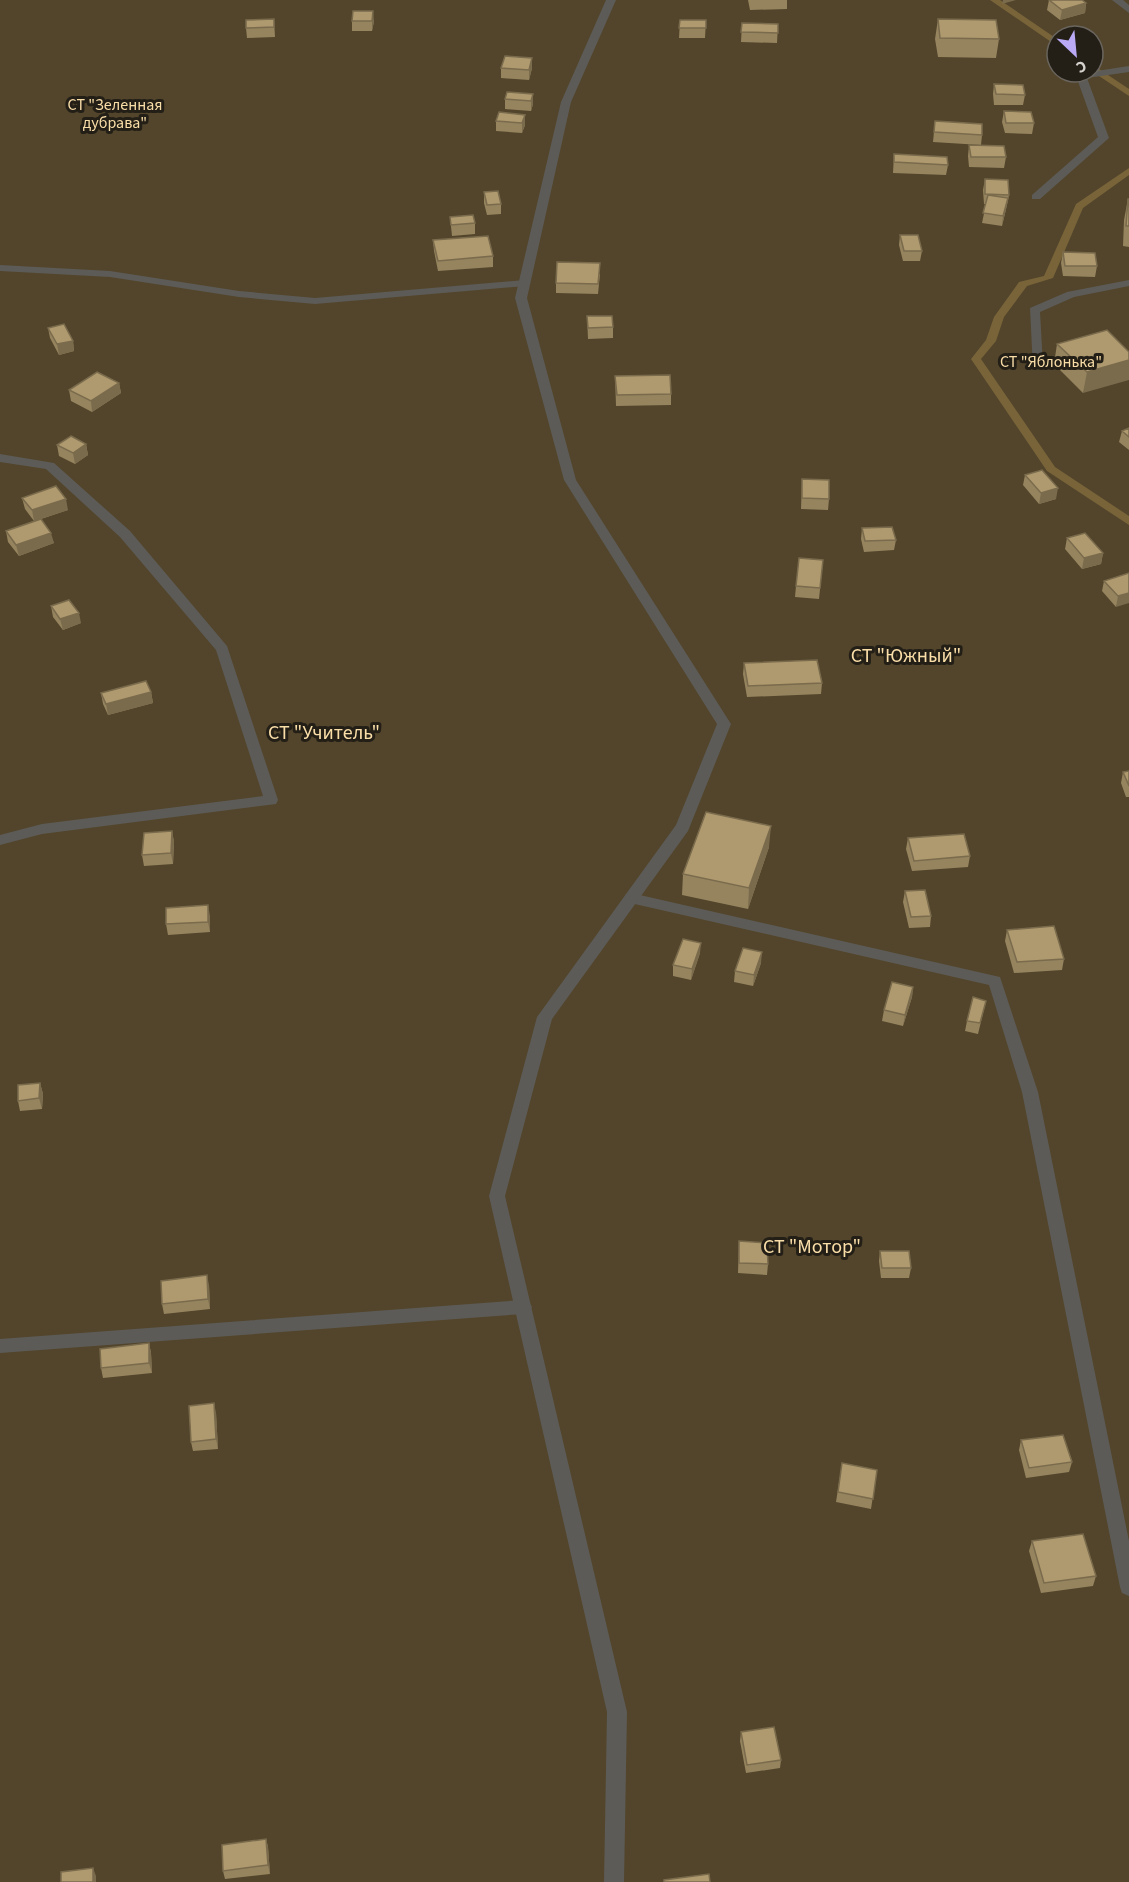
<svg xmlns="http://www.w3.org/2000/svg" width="1129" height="1882" font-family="'Source Sans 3',sans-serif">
<rect width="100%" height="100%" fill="#231f17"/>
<path fill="#52452b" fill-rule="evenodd" d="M0,0h1129v1882h-1129zM1057,36h36v36h-36z"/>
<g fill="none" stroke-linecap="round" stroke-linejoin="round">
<path fill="#79643a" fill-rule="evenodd" d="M990,0h10l57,39v7z
M1093,65l36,24v7l-36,-24z
M1129,168v7l-46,33 -30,70 -26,8 -23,31 -8,24 -15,18 74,108 74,49v9l-82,-54 -76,-112 15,-19 8,-23 25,-35 25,-6 32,-72z"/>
<path fill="#5d5b57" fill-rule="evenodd" d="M1129,66v6l-42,6 22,60 -69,61h-8v-4l66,-58 -22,-61 1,-2z
M0,265l110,6 129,20 76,7 210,-18 6,3 -6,3 -210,18 -76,-7 -129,-20 -110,-6z
M1129,280v6l-55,11 -34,15 3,54 -2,3h-8l-3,-61 37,-16z
M0,454l54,9 76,68 97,115 51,154 -2,4 -234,30 -42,11v-10l42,-11 221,-28 -47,-146 -96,-113 -74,-68 -46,-7z
M631,893l369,84 38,115 91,449v55l-7,-3 -2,-6 -98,-495 -33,-107 -363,-83 -2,-4 2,-4z
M523,1300l6,2 3,5 -3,5 -6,2 -523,39v-14z"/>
<path fill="#5d5b57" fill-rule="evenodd" d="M606,0h10l-45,102 -44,196 49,182 155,244 -43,107 -136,188 -47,177 122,516 -3,170h-20l3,-170 -118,-516 48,-179 139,-192 41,-101 -153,-244 -49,-182 46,-196z
M1112,0h11l6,5v8z"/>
</g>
<path fill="#96845f" d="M748,0h39v9l-37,1z
M1049,0l37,3 -1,10 -25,7 -13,-10z
M274,19l1,18 -28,1 -1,-10z
M938,19l61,20 -3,19 -58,-1 -3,-18z
M680,20h26l-1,18h-26z
M352,21h22l-2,10h-20z
M742,23l36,1 -1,19 -36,-1z
M501,68h31l-3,12 -28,-2z
M994,84l31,11 -2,10h-29l-1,-11z
M533,94v10l-2,7 -26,-2v-10z
M1004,111l30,12 -2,11 -27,-1 -3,-11z
M525,115v10l-3,8 -26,-2v-10z
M935,121l47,14 -1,10 -48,-3z
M969,145l37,12 -2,11 -35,-1 -1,-11z
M894,154l54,11 -2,10 -53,-2z
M985,179l24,16 -2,10 -5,21 -20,-3 4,-19h-2l-1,-14z
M484,192l17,12v10l-14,1 -3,-12z
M1128,199h1v48l-6,-1 1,-26z
M450,217l25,6v11l-23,2z
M900,235l22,16 -2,10h-17l-4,-16z
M433,240l60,16v11l-55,4 -4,-20z
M1063,252l34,14 -2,11 -32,-1 -2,-13z
M600,274l-2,20 -42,-1v-10z
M587,316l26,11v11l-25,1z
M48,328l25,13 1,10 -15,4 -9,-17z
M1107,330l-24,63 -29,-29 3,-20z
M615,376l56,18v11l-55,1z
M119,383l2,10 -29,19 -21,-11 -2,-11z
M1129,428v22l-10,-8 3,-11z
M86,444l2,11 -13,9 -16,-8 -2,-11z
M1025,475l31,24 -17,5 -16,-19z
M802,479l27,20 -1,11 -27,-1z
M22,498l46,12 -27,9 13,24 -35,13 -11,-14 -2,-11 28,-10 -9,-12z
M862,528l34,12 -2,10 -30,2 -3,-13z
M1067,538l36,15 -2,11 -19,5 -17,-20z
M823,560l-4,39 -24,-2 1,-11z
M1129,573l-13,34 -14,-16 2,-10z
M51,606l30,17 -18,7 -10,-13z
M744,663l78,20 -1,11 -74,3 -4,-23z
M151,692l2,11 -45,12 -5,-11 -2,-11z
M1129,771v26h-3l-5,-14 2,-11z
M172,831l2,11 -1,22 -29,2 -2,-11z
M908,838l62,18 -2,11 -56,4 -6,-22z
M769,847l-21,62 -66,-14 1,-21z
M905,891l26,25 -1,11 -21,1 -6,-26z
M210,916v16l-42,3 -2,-11z
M1007,930l57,29 -2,11 -48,3 -9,-32z
M700,953l-9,27 -18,-4v-11z
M761,963l-8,23 -19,-4 1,-11z
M913,987l-1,10 -9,29 -21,-5 2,-11z
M986,1001l-8,33 -13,-3 2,-10z
M40,1083l3,11 -1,15 -22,2 -2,-10z
M739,1241l29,23 -1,11 -29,-2z
M880,1251l31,17 -2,10h-28l-2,-17z
M209,1285l1,24 -46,5 -2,-10z
M149,1343l2,10 1,20 -49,5 -2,-10z
M216,1413l2,36 -25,2 -2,-9z
M1021,1440l51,22 -3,10 -43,6 -7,-28z
M842,1463l35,7 -6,39 -35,-7z
M1032,1541l64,35 -3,10 -52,7 -12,-42z
M741,1732l40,28 -1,8 -34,5 -6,-32z
M266,1839l2,8 2,27 -45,5 -2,-8z"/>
<path fill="#7a6b4d" d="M1003,0h13l-14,4z
M1086,3l-1,10 -25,7 2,-10z
M373,11l1,10 -2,10v-10z
M532,58v10l-3,12v-10z
M533,94v10l-2,7v-10z
M525,115v10l-3,8v-10z
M1008,198l-2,11 -4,17 1,-10z
M73,341l1,10 -15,4 -2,-11z
M1129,360v20l-46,13 4,-21z
M119,383l2,10 -29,19 -1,-11z
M86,444l2,11 -13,9 -2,-11z
M1058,488l-2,11 -17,5 2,-11z
M66,499l2,11 -34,11 -2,-11z
M51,533l3,10 -35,13 -3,-11z
M1103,553l-2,11 -19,5 2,-11z
M1129,593v10l-13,4 2,-11z
M79,613l2,10 -18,7 -3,-11z
M151,692l2,11 -45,12 -2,-11z
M771,826l-2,21 -21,62 1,-21z
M172,831l2,11 -1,22 -2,-11z
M208,905l2,11v16l-2,-10z
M701,943l-1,10 -9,27 1,-11z
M762,952l-1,11 -8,23 1,-11z
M913,987l-1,10 -9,29 2,-11z
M40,1083l3,11 -1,15 -3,-11z
M207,1275l2,10 1,24 -2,-10z
M149,1343l2,10 1,20 -3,-10z
M214,1403l2,10 2,36 -2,-10z
M266,1839l2,8 2,27 -2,-9z
M93,1868l3,8v6h-3z"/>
<path fill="#af996e" stroke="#7a6b4d" stroke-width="1.5" d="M1049,0h33l4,3 -24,7z
M353,11h20l-1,10h-20z
M274,19v8l-28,1v-8z
M938,19l58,1 3,19 -59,-1z
M680,20h26v8h-27z
M742,23l36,1v9l-37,-1z
M505,56l27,2 -3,12 -28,-2z
M994,84l29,1 2,10 -29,-1z
M507,92l26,2 -2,7 -26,-2z
M1004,111l27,1 3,11h-28z
M499,112l26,3 -3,8 -26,-2z
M935,121l47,3v11l-48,-3z
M969,145l35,1 2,11h-35z
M894,154l53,3 1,8 -54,-3z
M985,179l23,1 1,15 -24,-1z
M498,191l3,13 -14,1 -3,-13z
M988,195l20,3 -5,18 -20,-3z
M1128,199h1v27h-3z
M473,215l2,8 -24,2 -1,-8z
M900,235h18l4,16h-18z
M488,236l5,20 -55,5 -5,-21z
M1063,252l32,1 2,13h-32z
M557,262l43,1 -2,21 -42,-1z
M587,316h25l1,11 -25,1z
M64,324l9,17 -16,3 -9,-16z
M1107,330l22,22v8l-42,12 -30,-28z
M97,372l22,11 -28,18 -22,-11z
M670,375l1,19 -54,1 -2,-19z
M1129,428v9l-7,-6z
M71,436l15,8 -13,9 -16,-8z
M1042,470l16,18 -17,5 -16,-18z
M802,479l27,1v19l-27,-1z
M56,486l10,13 -34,11 -10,-12z
M41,519l10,14 -35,12 -10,-14z
M892,527l4,13 -31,1 -3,-13z
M1085,533l18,20 -19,5 -17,-20z
M799,558l24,2 -3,28 -24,-2z
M1129,573v20l-11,3 -14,-15z
M69,600l10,13 -19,6 -9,-13z
M817,660l5,23 -74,3 -4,-23z
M146,681l5,11 -45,12 -5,-11z
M1129,771v15l-6,-14z
M706,812l65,14 -22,62 -66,-14z
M172,831l-1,22 -29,2 2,-22z
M964,834l6,22 -56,5 -6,-23z
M925,890l6,26 -20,1 -6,-26z
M208,905v17l-42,2v-16z
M1054,926l10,33 -47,3 -10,-32z
M683,939l18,4 -9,26 -19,-4z
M743,948l19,4 -8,23 -19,-4z
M892,982l21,5 -8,28 -21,-5z
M973,997l13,4 -6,22 -13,-2z
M40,1083l-1,15 -21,3v-16z
M739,1241l28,2 1,21 -29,-1z
M880,1251h29l2,17h-29z
M207,1275l1,24 -46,5 -1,-23z
M149,1343v20l-48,5 -1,-19z
M214,1403l2,36 -25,3 -2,-36z
M1063,1435l9,27 -43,6 -8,-28z
M842,1463l35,7 -4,29 -35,-7z
M1083,1534l13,42 -52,7 -12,-42z
M774,1727l7,33 -34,5 -6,-33z
M266,1839l2,26 -45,6 -1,-26z
M93,1868v14h-32v-10z
M709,1874l1,8h-46v-2z"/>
<g text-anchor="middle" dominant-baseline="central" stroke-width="6" stroke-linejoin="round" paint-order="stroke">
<g font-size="16" fill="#fadea8" stroke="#231f17">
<text x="115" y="105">СТ "Зеленная<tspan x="115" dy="18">дубрава"</tspan></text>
<text x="1051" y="362">СТ "Яблонька"</text>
</g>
<g font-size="20" fill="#fadea8" stroke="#231f17">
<text x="906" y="656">СТ "Южный"</text>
<text x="324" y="733">СТ "Учитель"</text>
<text x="812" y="1247">СТ "Мотор"</text>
</g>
</g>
<g transform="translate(1075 54) rotate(154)"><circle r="28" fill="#231f17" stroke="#6a665f" stroke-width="1.5"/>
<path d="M0-4.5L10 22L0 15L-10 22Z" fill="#baaaf6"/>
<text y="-9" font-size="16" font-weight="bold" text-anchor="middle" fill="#d4d1cc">С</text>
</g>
</svg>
